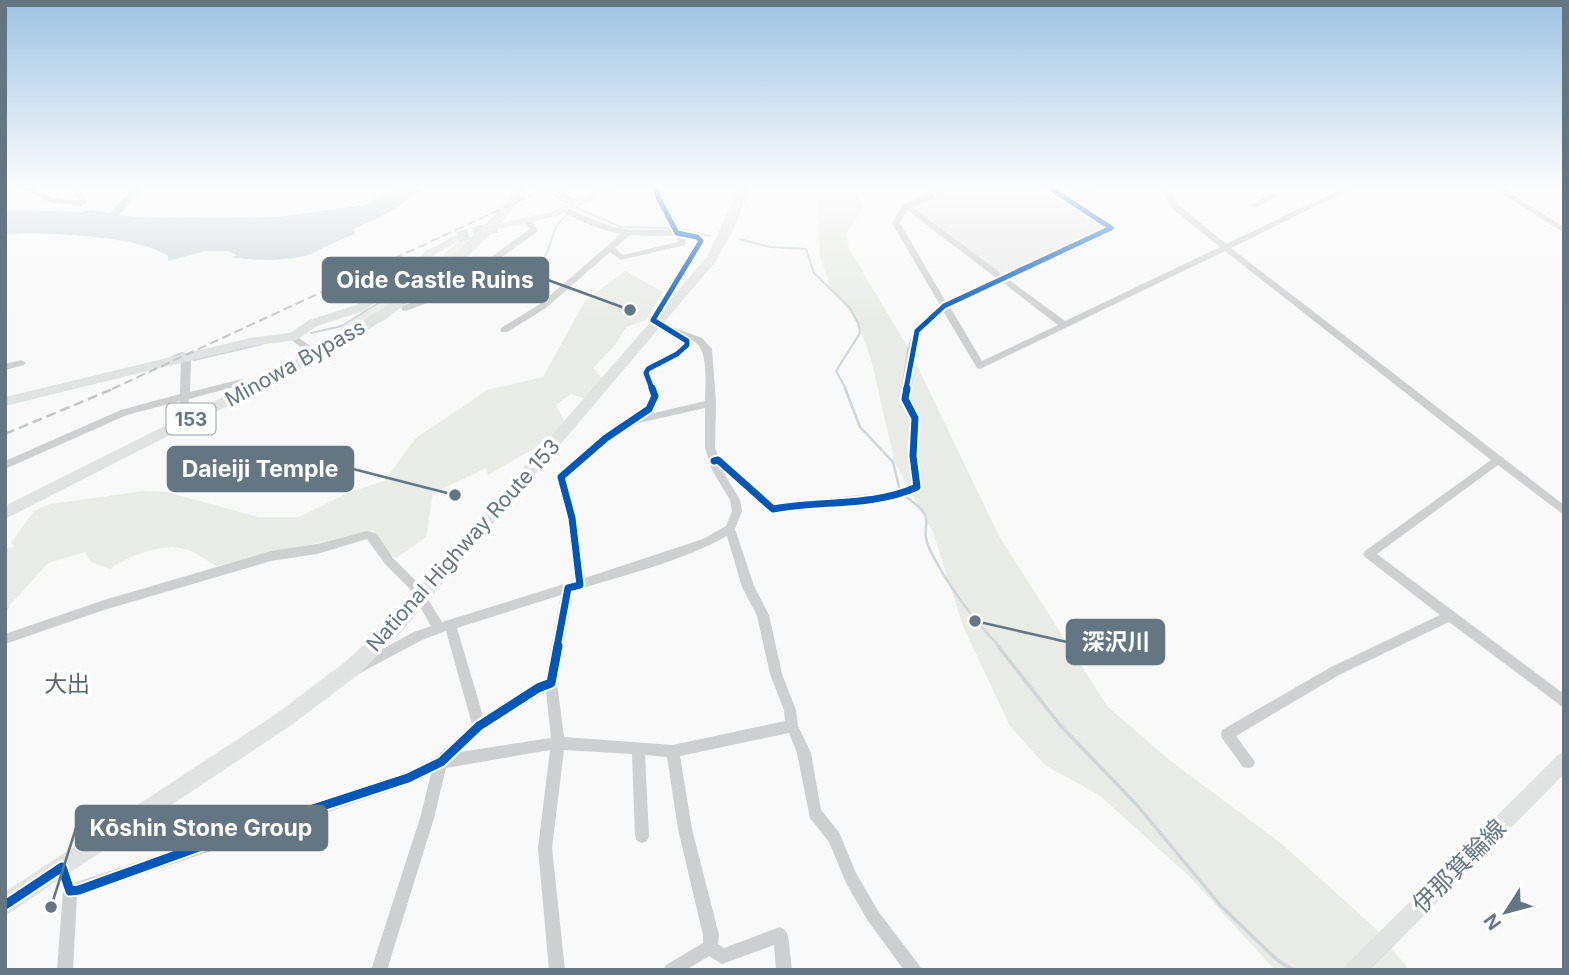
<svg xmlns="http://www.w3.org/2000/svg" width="1569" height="975" font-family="Inter,'Noto Sans JP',sans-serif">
<rect width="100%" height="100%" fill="#f9f9f9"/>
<path fill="#e8e9e9" d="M968,186h79l64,42 -108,49 -97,-71z"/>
<path fill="#e8ebe6" d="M829,186h25l9,22 -17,26 3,15 61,102 89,185 108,170 61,53 115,86 94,85 32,40h-134l-86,-94 -90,-81 -54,-30 -35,-39 -47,-100 -30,-94 -38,-69 -24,-104 -14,-38 -27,-35 -10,-30 -3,-52z
M481,233l-32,29 -73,52 -45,21 75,-49 55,-46z
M625,271l38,21 -17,28 -20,7 -11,18 -22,23 9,10 -16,21 -15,-5 -15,11 8,16 -17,24 -21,8 -38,22 -2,-7 -53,25 -7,44 -30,21 -10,-6 -12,-22 -158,36c-8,-5 -16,-11 -25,-15 -24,-11 -61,4 -81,18l-19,-7 -6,-10 -37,11 -38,42 -5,10v-66l10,-2 -4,-4 23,-32 16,-7 95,-13 22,1 91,25h41l51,-25 34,-11 32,-43 71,-48 56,-13 42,-76z"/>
<path fill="#ced6d9" d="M397,186h28l-33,25 -38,18 1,5c-14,5 -29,12 -40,18 -17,10 -65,9 -83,5l5,-2 -10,-4h-22l-37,10v-5c-30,-21 -126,-24 -163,-22v-24l76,2 11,-2 41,7 45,1 100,-1 87,-12z"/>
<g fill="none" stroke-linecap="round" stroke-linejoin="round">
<path stroke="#ced6d9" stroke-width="2" d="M528,186l15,2 26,16
M575,207l46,20 52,1 37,8
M739,239l31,8 36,2 8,24 35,34 9,16 2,10 -24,38 10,18
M440,294c31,-6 87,-6 104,-36 12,-20 4,-30 26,-45
M311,333l31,-7 57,-36
M172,357l10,-4 6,2
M194,360l68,-16"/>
<path stroke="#ced6d9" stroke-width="2.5" d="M845,388l15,39 33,35 7,29
M905,496c38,27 11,25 25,54 19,38 41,67 70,97"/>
<path stroke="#ced6d9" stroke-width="3.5" d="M998,646l62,79 77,80 84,101 55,53 17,11"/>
<path fill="#ced6d9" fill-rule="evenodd" d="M134,186h11l-28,31 1,7 3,3 -1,2h-11l-2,-13z"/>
<path stroke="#d4d8dc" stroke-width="11" stroke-dasharray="11 5" stroke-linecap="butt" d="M458,237l39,-10"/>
<path fill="#cecfd0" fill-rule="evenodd" d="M7,186l26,2 21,10 25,3 -9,-15h8l9,16 -6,4 -32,-4 -18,-10z
M544,186h10l29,18 -7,2z
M955,186h17l-37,9 -1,3 -22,9 91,68 102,-47 -62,-42h9l14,9 23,-9h11l-29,13 43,27v4l-106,49 57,42 155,-74 -46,-37 -16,-24h8l14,20 46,38 121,-58h10l-126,62 333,257v10l-66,-50 -121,89 187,140v14l-115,-86 -110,53 -103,61 19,26 -2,5 -5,1 -5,-1 -21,-29 -1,-4 1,-4 109,-63 109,-52 -75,-58 -2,-3 2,-3 126,-91 -266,-209 -245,118 -3,-1 -34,-57 -22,21 -4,17 -7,50 10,19 -2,38 4,31c-20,21 -116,20 -149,26l-4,-1 -47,-42 18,30 2,11 -7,18 19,57 15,29 13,59 14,36 2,16 13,27 10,57 18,22 17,41 22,38 41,54 3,5h-18l-36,-49 -22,-38 -17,-41 -19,-24 -13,-65 -8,-20 -109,23 12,73 27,106 -1,9 6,4 56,-21 5,3 3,5 4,35h-16l-2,-25 -52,19 -13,-8 -23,14h-23l3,-5 37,-22v-8l-25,-106 -11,-72 -22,-2 4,81 -2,5 -5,2 -5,-2 -2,-5 -3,-82 -68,-4 -12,98 13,122h-16l-11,-122 12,-98 -104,18 -12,50 -47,152h-16l49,-152 11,-44 -23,11 -331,111 -4,74h-16l6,-79 2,-5 341,-114 30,-15 36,-33 -26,-93 -24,9 -60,32 -4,2 -4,-2 -2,-4 2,-4 60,-32 17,-6 -22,-38 -24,-24 -18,-25 -50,15 -46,7 -167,49 -99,34v-10l99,-34 167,-49 46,-7 50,-13 9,2 17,25 24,24 25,40 132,-41 -7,-63 -11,-41 1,-3 45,-39 31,-17 72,-17c0,-15 4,-50 -10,-59 -10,-7 -30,-11 -42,-16l-4,-6 48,-78 -11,-5 -1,8 -64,15 -11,-8 -64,56 -39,24h-6v-4l39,-24 81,-70c-21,-4 -40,-13 -59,-22l-1,-2 4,-2c23,8 44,21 69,22 23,1 53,-5 71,11l-47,79 1,2 43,16 10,11 4,54 -1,45 3,8 4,1 53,47 113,-12 23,-7 -3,-29 2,-38 -10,-19 7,-50 7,-20 26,-24 -48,-82 11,-19 25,-9 1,-4zM907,210l89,68 -50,24 -46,-79zM630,235l47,1 1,6 -55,13 -8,-7zM1002,282l56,43 -76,36 -32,-54zM705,408v40l7,22 18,30 2,11 -6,15 -23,13 -118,39 -8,-60 -10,-40 43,-37 29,-18zM727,536l15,51 15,29 13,58 14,36 1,11 -112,24 -109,-8 -7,-54 16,-92c48,-15 110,-30 154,-55zM561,595l-16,84 -11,5 -51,32 -26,-88zM546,691l5,47 -91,14 24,-22z
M1490,186h9l65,41v6z
M1270,194l7,2 -21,12 -7,-2z
M525,220h6l7,10 -1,2c-42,29 -82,64 -132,79l-3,-1v-4c48,-16 87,-48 128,-77l-6,-7z
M293,334l26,18 2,2 -2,2h-6l-23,-17 -1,-2z
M186,357l5,3 -1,32 52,-13 5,3 -2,2 -56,15 -2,19h-6l-1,-17 -53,14 -122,54v-8l116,-51 59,-16 1,-34z
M21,360l5,3 -2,2 -19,5v-6z"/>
<path fill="#e1e2e2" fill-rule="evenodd" d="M607,186h14l-63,30 -59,13 -5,-3 1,-2 56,-12z
M458,234l5,3 -1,2 -28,16 -32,28 -38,28 -47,15 -20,14 -47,6 -245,60v-9l245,-59 40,-5 19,-13 47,-15 38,-26 32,-28z
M1564,753v21l-194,196h-25l3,-7 210,-208z"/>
<path fill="#e1e2e2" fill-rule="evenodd" d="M520,186h11l-32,40 -35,34 -78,59 -86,50 -295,150v-13c64,-32 127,-64 190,-95 125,-62 234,-116 325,-225z
M740,186h11l-16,40 -19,35 -314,370 -43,43 -69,52 -285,190v-24l271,-178 69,-52 45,-41 317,-364z"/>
<path stroke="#c3c5c6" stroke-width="2" stroke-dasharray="9 4.5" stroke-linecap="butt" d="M112,389l439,-203"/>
<path stroke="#c3c5c6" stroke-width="2.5" stroke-dasharray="10 5" stroke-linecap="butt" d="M5,434l110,-46"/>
<defs>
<path id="cycleway-far2" d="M652,389l-6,-16 2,-4 29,-15 10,-9v-4l-34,-21 48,-79 -4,-4 -20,-4 -19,-36 -2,-11
M906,389l11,-58 27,-25 167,-78 -64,-42"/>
<path id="cycleway-far1" d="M714,461l4,-1 55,49c47,-9 100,-2 144,-22l-4,-31 2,-38 -10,-19 2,-11
M557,647l11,-59 12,-3 -8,-67 -11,-41 45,-39 43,-29 6,-13 -3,-8"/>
<path id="cycleway" d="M5,905l57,-38 8,24 9,-1 139,-50 190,-62 33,-16 38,-36 59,-38 13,-5 7,-37"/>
</defs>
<use href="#cycleway-far2" stroke="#fff" stroke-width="9"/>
<use href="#cycleway-far1" stroke="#fff" stroke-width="11"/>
<use href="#cycleway" stroke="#fff" stroke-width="13"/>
<use href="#cycleway-far2" stroke="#0057b8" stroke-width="5"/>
<use href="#cycleway-far1" stroke="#0057b8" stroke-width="7"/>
<use href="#cycleway" stroke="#0057b8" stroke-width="9"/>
</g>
<linearGradient id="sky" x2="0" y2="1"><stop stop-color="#9dc2e2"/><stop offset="0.58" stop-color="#fcfcfc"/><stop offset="1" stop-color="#fcfcfc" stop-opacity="0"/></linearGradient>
<rect width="1569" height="323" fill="url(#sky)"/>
<g text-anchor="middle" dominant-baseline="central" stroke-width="7" stroke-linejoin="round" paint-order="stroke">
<rect fill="#fff" stroke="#939fa8" stroke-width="2" x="166.5" y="403.5" width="49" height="31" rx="5"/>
<g font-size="19" font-weight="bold" fill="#657683">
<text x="191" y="419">153</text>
</g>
<g font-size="21" fill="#657683" stroke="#fff">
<text transform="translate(295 363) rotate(-29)">Minowa Bypass</text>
<text transform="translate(463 545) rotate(-48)">National Highway Route 153</text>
</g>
<g font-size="23" fill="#57646e" stroke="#fff">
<text x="67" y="684">大出</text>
</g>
<g font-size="24" fill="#657683" stroke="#fff">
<text transform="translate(1459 866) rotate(-45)">伊那箕輪線</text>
</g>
</g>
<path fill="none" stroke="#657683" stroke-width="2.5" d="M630 310L548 280M455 495L353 469M975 621L1067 642M51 907L76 828"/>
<g fill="#657683" stroke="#fff" stroke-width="2.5">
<circle cx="630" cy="310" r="7"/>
<circle cx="455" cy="495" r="7"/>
<circle cx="975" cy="621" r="7"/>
<circle cx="51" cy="907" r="7"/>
</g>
<g fill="#657683" stroke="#657683" stroke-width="2.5">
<rect x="323" y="258" width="225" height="44" rx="7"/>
<rect x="168" y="447" width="185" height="44" rx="7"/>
<rect x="1067" y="620" width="97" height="44" rx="7"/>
<rect x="76" y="806" width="251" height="44" rx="7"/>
</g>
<g font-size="23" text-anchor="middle" font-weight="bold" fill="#fff">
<text x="435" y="288">Oide Castle Ruins</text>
<text x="260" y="477">Daieiji Temple</text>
<text x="1116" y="650">深沢川</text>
<text x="201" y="836">Kōshin Stone Group</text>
</g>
<rect width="1569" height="975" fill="none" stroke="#657683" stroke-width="14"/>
<g transform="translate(1506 912) rotate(234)" stroke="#ffffff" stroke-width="5" paint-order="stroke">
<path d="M0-5L12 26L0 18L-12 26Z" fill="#657683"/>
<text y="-10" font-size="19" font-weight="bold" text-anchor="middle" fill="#657683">N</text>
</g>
</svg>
